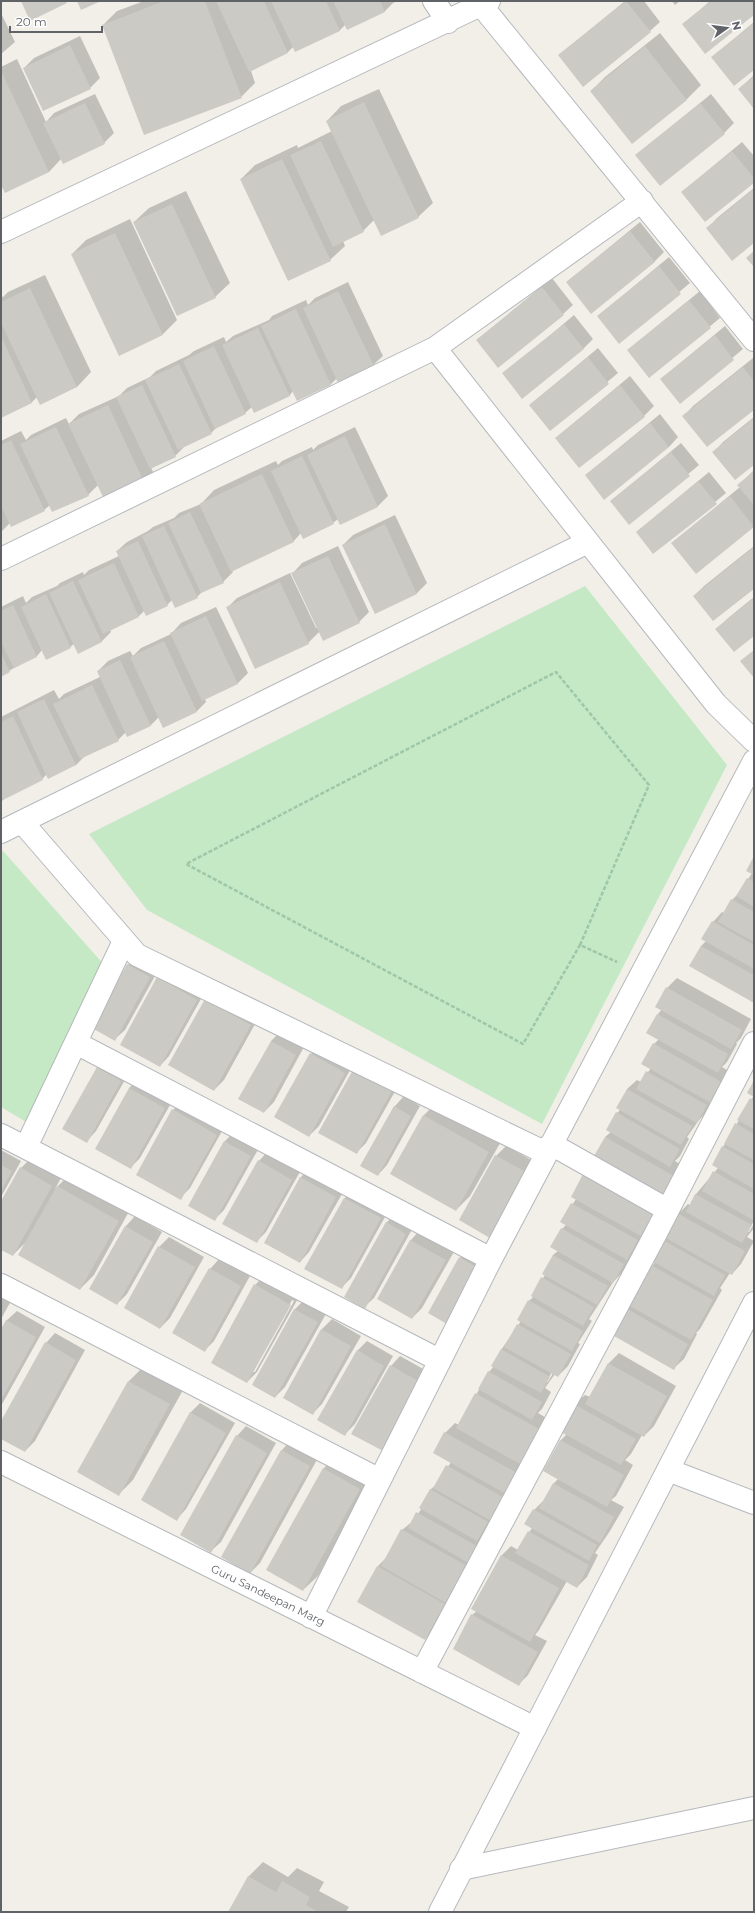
<svg xmlns="http://www.w3.org/2000/svg" width="755" height="1913" font-family="Montserrat,sans-serif">
<rect width="100%" height="100%" fill="#f1efe8"/>
<path fill="#c5e8c5" d="M585,586l142,179 -185,359 -395,-214 -58,-76z
M3,851l103,116 -78,156 -27,-16v-255z"/>
<path fill="#0003" fill-rule="evenodd" d="M144,1h254l-5,2 -9,9 -39,13 -6,6 -45,15 -6,6 -37,19 4,12 -14,14 -138,-72 14,-14z
M625,1h19l16,21 -10,9 -91,24z
M672,1h8l-5,4z
M710,1h44v13l-70,10z
M1,13l14,29 -14,12z
M754,22v47l-41,-12 10,-9z
M660,33l41,52 -14,14 -55,44 -41,-52 14,-14z
M80,36l20,42 -10,10 -66,-20 10,-10z
M17,59l29,63 8,-9 41,-19 19,39 -10,10 -43,16 -12,13 -44,20 -4,-9v-116z
M754,75v33l-15,-19z
M379,89l54,114 -15,14 -44,3 -11,11 -20,10 2,5 -15,14 -89,-81 14,-14 42,-20 1,3 34,-17 -5,-10 14,-15z
M711,94l23,29 -10,10 -87,22z
M742,142l12,14v25l-72,11z
M754,188v54l-46,-14 9,-10z
M186,191l44,92 -15,14 -81,-75 15,-14z
M130,219l47,101 -14,14 -44,20 -47,-100 14,-14z
M640,222l24,30 -10,10 -87,20z
M669,257l21,26 -71,59 -21,-26z
M45,275l46,97 -14,15 -40,10 -5,5 -31,15v-121l2,1 5,-5z
M552,278l21,27 -10,9 -86,26z
M348,282l35,74 -10,9 -36,13 -6,6 -34,16 -4,-9 -3,4 -35,17 -3,-5 -7,6 -28,14 -6,6 -26,13 -10,10 -24,11 2,5 -10,9 -45,4 -10,10 -38,10 -6,5 -34,13 -9,9v-91l20,-10 5,9 5,-5 35,-17 3,6 10,-10 40,-18 8,-8 23,-11 6,-6 33,-16 5,-4 30,-14 2,5 7,-6 36,-16 3,-4 34,-16 2,5 7,-7z
M700,291l20,27 -71,59 -21,-27z
M574,315l19,24 -10,10 -79,25z
M725,326l18,23 -63,53 -19,-23z
M598,348l20,25 -68,57 -20,-25z
M753,358l1,51 -70,7 9,-10z
M630,376l24,30 -10,10 -88,22z
M660,414l18,23 -9,10 -83,28z
M754,417v47l-40,-12 9,-10z
M355,427l33,69 -10,10 -38,18 -2,-5 -5,4 -32,10 -8,9 -61,28 1,2 -10,10 -20,9 -6,6 -25,3 -5,5 -22,5 -6,6 -29,14 1,2 -10,10 -27,2 -4,3 -28,3 -5,6 -36,19v-68l22,-11 3,7 6,-6 25,-11 3,-3 23,-11 1,3 5,-5 30,-14 -2,-5 10,-9 21,-11 5,-4 21,-9 5,-5 22,-9 13,-14 62,-29 2,4 4,-4 30,-14 1,3 5,-5z
M681,443l18,22 -70,58 -18,-22z
M754,470v56l-58,47 -24,-30 68,-56 -1,-2z
M709,472l17,21 -73,60 -16,-21z
M395,515l32,68 -10,10 -42,20 -32,-68 10,-10z
M338,546l31,66 -10,10 -39,9 -12,12 -81,-35 10,-10 53,-25 26,55h2l-25,-55 9,-10z
M754,546v41l-60,9 10,-10z
M754,597v38l-37,-6 10,-10z
M216,607l32,66 -10,10 -33,16 1,3 -9,9 -38,6 -8,8 -23,11 -2,-4 -8,8 -33,16 -9,9 -29,9 -5,5 -35,17 -6,6v-85l53,-27 5,9 5,-5 36,-17 -2,-6 10,-10 22,-10 3,5 8,-8 30,-14 10,-11z
M754,858v144l-64,-36 11,-20 5,-5 7,-19 9,-10 2,1 8,-13 8,-8 12,-19z
M137,955l23,12 -35,63 -10,9 13,-74z
M168,968l38,22 -37,66 -9,10 -2,-88z
M677,978l74,41 -10,19 -5,5 1,1 -10,18 -5,5 10,6 -25,39 -8,8 -12,17 2,2 -9,17 -5,5 8,5 -13,23 -65,-52 6,-5 6,-19 4,-4 6,-20 10,-9 4,2 10,-14 3,-24 5,-5 -1,-25 4,-5 -5,-3 10,-18z
M206,1000l54,15 -36,65 -10,10z
M281,1031l24,14 -31,57 -10,10 7,-71z
M321,1044l33,19 -35,63 -10,10 2,-82z
M107,1058l23,13 -34,60 -9,10 11,-73z
M365,1059l37,20 -36,64 -10,10z
M139,1078l35,20 -34,60 -10,10 -1,-80z
M754,1082v139l-7,11h2l5,-8v4l-7,9 7,4 -13,23 -9,10 -2,-1 -10,15 2,2 -22,39 -4,4 1,1 -13,25 -10,9 -66,-36 47,-70 9,-21 3,-3 11,-24 10,-10 2,1 6,-11 22,-26 5,-21 31,-52z
M404,1096l16,10 -33,59 -9,10 -17,-9 34,-60z
M183,1100l43,24 -36,64 -10,10 -7,-88z
M438,1101l65,37 -33,58 -14,14 -65,-37 33,-58z
M235,1131l25,15 -36,64 -9,9 -26,-14 36,-64z
M506,1146l34,19 -45,75 1,-84z
M1,1150l20,11 -20,36z
M268,1151l33,19 -35,62 -10,10 3,-81z
M31,1158l31,18 -7,13 17,-17 60,34 -38,69 -14,14 -54,-47 -13,13 -12,-7v-45l20,-35z
M311,1167l35,20 -37,65 -9,10 -35,-20 36,-65z
M355,1188l35,20 -39,70 -10,10 -35,-20 39,-70z
M576,1199l87,4 -40,69 -9,9 -25,38 3,2 -14,22 2,1 -12,22 -10,10 -3,-2 -10,14 6,4 -9,17 -4,4 17,10 -72,111 10,6 -58,89 -10,10 -47,-73 9,-9 15,-27 11,-9 9,-13 9,-19 6,-5 14,-22 -6,-29 10,-10 4,2 30,-53 5,-6 7,-16 20,-29 8,-20 5,-5 -2,-1 13,-20 8,-20 5,-4 4,-22 4,-4 -5,-3zM552,1372l1,1 -5,9h-2z
M396,1213l19,11 -41,74 -10,9 22,-84z
M135,1216l27,16 -35,62 -10,10 -26,-15 35,-63z
M420,1230l35,20 -33,58 -10,10 -34,-19 33,-59z
M169,1237l35,20 -34,61 -10,10 -1,-81z
M470,1248l17,10 -30,55 3,-55z
M219,1259l31,17 -36,65 -10,10 6,-82z
M265,1275l35,20 -43,77 -10,10 8,-97zM292,1300l2,1 -39,71h-2z
M1,1296l10,5 -10,18z
M305,1299l22,13 -42,75 -10,10 -22,-13 42,-75z
M17,1311l28,16 -44,79v-75l6,-11z
M332,1319l29,17 -39,68 -10,10 -28,-16 38,-69z
M55,1333l30,17 -50,91 -10,10 -24,-13v-15l45,-80z
M367,1341l26,15 -38,68 -10,10 12,-83z
M619,1353l57,33 -22,40 -10,10 -2,-1 -11,19 -6,6 8,5 -17,31 -5,4 13,7 -14,24 -15,22 3,2 -11,22 -10,10 -10,-6 -28,49 -4,5 12,6 -19,34 -10,10 -46,-70 5,-4 24,-55 10,-10 7,4 14,-22 -6,-4 8,-14 10,-10 10,-17 5,-5 -15,-8 17,-30 6,-6 8,-30 10,-9 5,2 19,-34z
M400,1356l34,19 -48,77 5,-86z
M143,1367l40,23 -50,90 -14,14 -41,-23 51,-90z
M200,1403l35,20 -49,86 -9,10 13,-106z
M246,1426l30,17 -55,99 -10,9 26,-115z
M291,1440l28,16 -59,107 -10,10 32,-123z
M338,1454l36,21 -56,101 -15,14 20,-121z
M263,1862l25,15 9,-9 27,14 -5,9 30,16 -3,5h-115l17,-35z"/>
<path fill="#cccac5" d="M21,1h45l1,2 -37,18z
M77,1h24l-20,9z
M164,1h41l37,97 -98,37 -42,-110z
M216,1h48l24,52 -39,19z
M271,1h55l14,30 -45,21z
M333,1h47l5,11 -38,18z
M626,1l25,31 -68,55 -25,-32z
M711,1h43v14l-49,39 -23,-30z
M754,23v47l-20,16 -23,-29z
M70,45l21,44 -48,22 -20,-43z
M645,46l42,54 -55,44 -42,-53z
M1,73h1l47,99 -44,21 -4,-8z
M754,76v33l-16,-20z
M364,102l55,116 -38,18 -55,-115z
M85,103l20,41 -42,20 -20,-41z
M700,103l25,31 -65,52 -25,-31z
M321,141l43,91 -31,15 -43,-92z
M732,151l22,27v5l-49,39 -24,-30z
M282,159l49,102 -43,20 -48,-102z
M754,189v54l-22,18 -26,-33z
M172,204l44,94 -39,18 -44,-94z
M630,231l25,31 -64,52 -25,-32z
M115,233l48,102 -44,21 -48,-102z
M754,251v16l-8,-9z
M659,266l22,28 -62,50 -22,-28z
M542,287l22,28 -66,53 -22,-28z
M30,288l47,99 -37,18 -39,-82v-21z
M338,291l36,75 -36,17 -35,-75z
M689,300l22,28 -62,50 -22,-28z
M296,309l35,76 -34,16 -36,-75z
M564,324l20,25 -62,50 -20,-26z
M258,328l32,68 -36,17 -32,-68z
M715,335l19,25 -54,44 -20,-25z
M1,336l31,67 -31,15z
M214,346l32,68 -31,15 -32,-68z
M588,357l21,27 -59,47 -21,-26z
M179,364l33,70 -34,16 -33,-70z
M743,367l11,14v29l-47,37 -25,-31z
M142,385l34,72 -26,12 -34,-72z
M620,385l25,32 -66,51 -24,-30z
M108,405l36,77 -39,19 -37,-77z
M754,418v47l-19,15 -23,-28z
M650,423l19,24 -65,53 -19,-25z
M56,427l33,69 -37,16 -32,-68z
M345,436l33,71 -38,18 -33,-70z
M11,440l34,71 -34,16 -10,-21v-61z
M671,452l19,24 -61,49 -19,-24z
M302,456l32,68 -31,15 -32,-68z
M754,471v34l-17,-20z
M262,474l32,68 -63,30 -32,-68z
M698,481l19,23 -64,50 -17,-22z
M730,496l24,31 -58,47 -25,-31z
M190,512l34,71 -23,10 -33,-70z
M385,524l32,70 -42,20 -33,-69z
M164,526l34,72 -23,10 -33,-72z
M138,541l30,65 -22,10 -30,-65z
M754,547v42l-41,32 -20,-25z
M328,556l32,67 -37,18 -32,-68z
M114,563l25,54 -36,17 -25,-54z
M73,581l29,61 -24,12 -29,-61z
M280,582l29,62 -54,25 -29,-62z
M46,594l25,54 -25,12 -25,-53z
M754,598v38l-20,16 -19,-23z
M13,605l24,52 -23,11 -13,-26v-31z
M206,616l32,68 -36,17 -32,-68z
M164,641l33,71 -34,16 -33,-71z
M754,650v28l-14,-17z
M1,653l9,19 -9,5z
M120,660l31,66 -24,11 -30,-66z
M92,685l27,56 -39,18 -27,-55z
M44,699l32,66 -28,14 -31,-67z
M13,716l30,64 -40,20 -2,-4v-74z
M754,856v19l-8,-4z
M747,878l7,4v25l-18,-11z
M731,899l23,13v30l-36,-20z
M712,921l42,24v24l-53,-30z
M701,946l53,29v28l-65,-37z
M127,964l23,13 -35,64 -23,-13z
M157,977l40,23 -37,67 -40,-22z
M666,987l76,43 -11,19 -76,-42z
M205,999l46,26 -37,66 -46,-26z
M657,1014l71,40 -10,19 -72,-40z
M271,1041l25,14 -32,58 -26,-14z
M653,1043l70,40 -12,20 -70,-39z
M310,1053l35,20 -36,64 -35,-20z
M97,1067l24,14 -34,62 -25,-14z
M354,1068l39,21 -36,65 -39,-21z
M646,1071l61,34 -10,18 -61,-34z
M754,1080v17l-7,-4z
M129,1088l36,20 -34,61 -36,-20z
M627,1089l65,37 -11,19 -65,-37z
M750,1098l4,3v28l-17,-9z
M394,1106l17,10 -33,60 -18,-10z
M172,1109l45,26 -36,65 -45,-25z
M616,1112l64,37 -10,18 -64,-37z
M423,1115l66,37 -33,59 -66,-37z
M735,1123l19,11v26l-30,-16z
M605,1137l69,39 -13,24 -70,-39z
M224,1141l27,15 -36,65 -27,-15z
M722,1146l32,18v25l-42,-24z
M495,1155l36,20 -36,66 -36,-21z
M258,1160l34,20 -35,63 -35,-19z
M1,1165l11,6 -11,20z
M20,1167l32,19 -39,70 -12,-6v-49z
M713,1171l41,23 -1,26 -51,-29z
M583,1174l71,39 -13,23 -70,-39z
M300,1177l36,20 -36,66 -36,-20z
M57,1186l62,35 -39,69 -62,-35z
M695,1194l57,31 -10,18 -56,-31z
M344,1198l37,20 -39,71 -38,-20z
M571,1203l67,37 -11,20 -67,-38z
M677,1213l68,38 -13,24 -68,-38z
M386,1222l20,12 -41,75 -21,-12z
M125,1226l28,16 -36,63 -28,-16z
M561,1228l63,36 -11,19 -63,-36z
M410,1240l36,20 -34,59 -35,-20z
M663,1240l62,35 -11,21 -62,-35z
M158,1246l37,21 -35,62 -36,-21z
M553,1255l55,31 -11,19 -55,-31z
M459,1257l19,11 -31,56 -19,-11z
M651,1265l62,35 -22,40 -63,-35z
M209,1268l32,18 -36,66 -33,-19z
M541,1277l53,30 -11,19 -52,-30z
M254,1284l37,21 -44,78 -36,-20z
M528,1300l55,31 -11,20 -55,-31z
M622,1306l66,38 -14,26 -67,-38z
M294,1309l24,13 -43,76 -23,-13z
M6,1320l30,17 -35,63v-71z
M517,1324l54,30 -13,23 -54,-30z
M321,1329l30,17 -38,69 -30,-17z
M45,1342l31,18 -51,92 -24,-13v-18z
M501,1349l49,28 -9,16 -50,-27z
M357,1350l27,16 -39,70 -28,-16z
M608,1363l59,33 -23,41 -59,-33z
M390,1365l35,20 -38,68 -36,-19z
M488,1371l54,31 -10,18 -54,-31z
M128,1381l42,23 -51,92 -42,-24z
M475,1393l71,40 -19,35 -71,-40z
M574,1404l62,35 -15,26 -62,-34z
M190,1412l36,21 -49,88 -36,-21z
M444,1432l75,42 -11,21 -75,-42z
M236,1435l31,18 -56,100 -31,-18z
M560,1440l64,35 -17,32 -64,-36z
M281,1450l29,16 -60,108 -29,-17z
M446,1465l62,35 -13,23 -62,-35z
M323,1468l37,21 -57,102 -37,-21z
M553,1483l61,34 -14,26 -61,-35z
M430,1489l58,33 -11,19 -58,-33z
M533,1509l64,36 -8,16 -65,-37z
M416,1512l68,38 -10,16 -66,-38z
M401,1529l66,37 -21,37 -65,-37z
M528,1531l61,34 -12,23 -62,-35z
M501,1555l58,33 -29,54 -59,-33z
M377,1566l68,38 -20,36 -68,-38z
M471,1614l67,38 -19,34 -66,-37z
M248,1876l28,16 6,-11 28,16 -4,8 12,7h-90z"/>
<g fill="none" stroke-linecap="round" stroke-linejoin="round">
<defs>
<path id="street" d="M434,1l14,21
M481,5l273,335
M1,232l488,-231
M435,348l281,356 38,37
M1,559l434,-211 207,-147
M22,822l115,133 409,198
M1,832l587,-290
M76,1043l415,216
M1,1135l438,225
M551,1144l117,66
M26,1147l98,-206
M1,1285l379,195
M1,1462l534,266
M668,1470l86,33
M311,1617l180,-358 263,-498
M422,1672l233,-437 99,-192
M461,1869l293,-61"/>
<path id="secondary" d="M440,1912l314,-609"/>
</defs>
<use href="#street" stroke="#b5b8bc" stroke-width="24"/>
<use href="#secondary" stroke="#b6babf" stroke-width="24"/>
<path stroke="#9cc7a9" stroke-width="2.5" stroke-dasharray="4 2" stroke-linecap="butt" d="M580,945l69,-160 -93,-113 -370,192 337,180 57,-99 37,17"/>
<use href="#street" stroke="#fff" stroke-width="22"/>
<use href="#secondary" stroke="#fff" stroke-width="22"/>
</g>
<g text-anchor="middle" dominant-baseline="central" stroke-width="3" stroke-linejoin="round" paint-order="stroke">
<g font-size="11" fill="#5f6368" stroke="#fff">
<text transform="translate(268 1595) rotate(26)">Guru Sandeepan Marg</text>
</g>
</g>
<rect width="755" height="1913" fill="none" stroke="#5f6368" stroke-width="4"/>
<g transform="translate(727 28) rotate(76)" stroke="#ffffff" stroke-width="3" paint-order="stroke">
<path d="M0-3L7 15L0 10L-7 15Z" fill="#5f6368"/>
<text y="-6" font-size="11" font-weight="bold" text-anchor="middle" fill="#5f6368">N</text>
</g>
<path d="M10 26v6h92v-6" fill="none" stroke="#5f6368" stroke-width="2"/>
<text x="16" y="26" font-size="12" fill="#5f6368" stroke="#ffffff" stroke-width="3" paint-order="stroke">20 m</text>
</svg>
